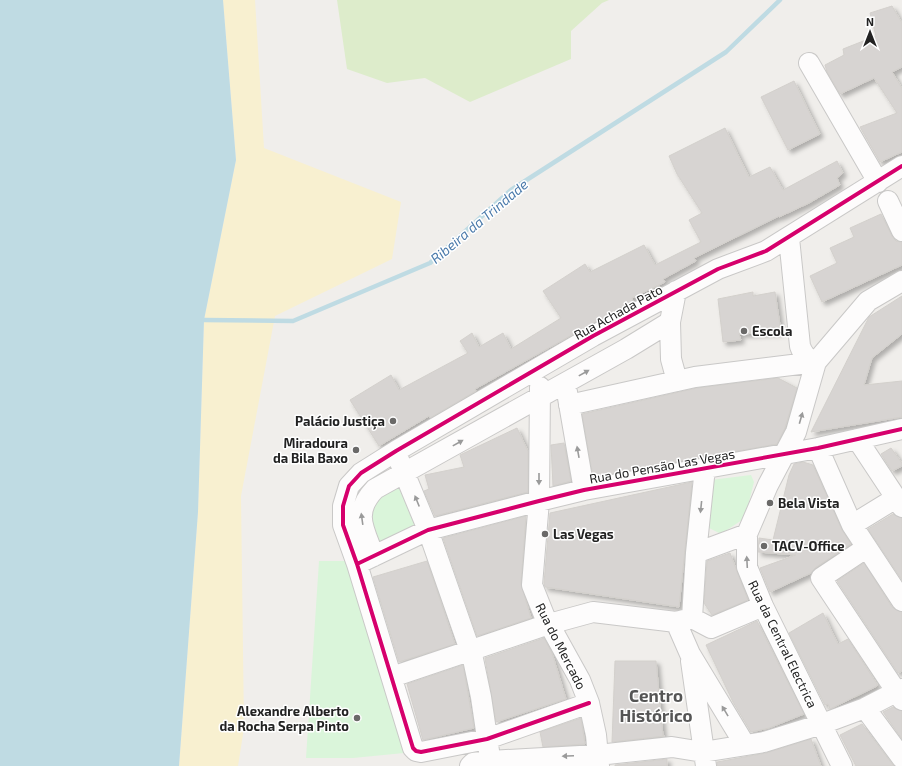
<svg xmlns="http://www.w3.org/2000/svg" width="902" height="766" font-family="'Exo 2',sans-serif">
<defs>
<filter id="shadow"><feDropShadow dx="3.5" dy="3.5" stdDeviation="2" flood-color="#0004"/></filter>
</defs>
<rect width="100%" height="100%" fill="#f0eeeb"/>
<path fill="#ddeccb" d="M337,0h272l-7,3 -31,28v28l-101,43 -45,-24 -38,5 -40,-14z"/>
<path fill="#f8f0d0" d="M223,0h32l9,148 137,54 -9,57 -117,57 -34,180 3,232 -6,38h-59l19,-254 6,-192 32,-160z"/>
<path fill="#daf5da" d="M751,475l3,7 -9,36 -24,16 -14,-7 4,-47z
M393,476l27,53 -52,23 -11,-47z
M319,561h42l28,117 15,75 -51,5h-47z"/>
<path fill="#bfdbe3" d="M0,0h223l13,160 -32,160 -6,192 -19,254h-179z"/>
<g fill="none" stroke-linecap="round" stroke-linejoin="round">
<path stroke="#bfdbe3" stroke-width="4.5" d="M204,320l89,1 137,-58 81,-73 215,-138 54,-52"/>
</g>
<path fill="#d7d4d2" stroke="#d3d0cc" filter="url(#shadow)" d="M892,6l10,17v44l-10,5 10,16v64l-22,10 -20,-35 37,-14 -23,-35 -34,16 -13,-22 -2,-7 19,-10 -1,-6 33,-13 -6,-23z
M794,81l26,53 -32,16 -27,-53z
M725,128l24,49 21,-10 13,23 54,-29 6,12 -6,5 3,7 -31,18 -30,14v-1l-85,42 2,3 -33,18 2,3 -33,16 1,3 -158,88 1,2 -46,27 -1,-2 -50,30 -29,-46 41,-25 8,15 69,-37 -8,-12 12,-8 7,14 24,-14 8,16 50,-31 -18,-27 42,-27 5,8 54,-27 11,20 46,-23 -12,-22 13,-7 -25,-39 -8,-18z
M881,214l11,22 4,5 6,1v23l-80,37 -12,-26 27,-13 -7,-15 24,-11 -4,-9z
M753,292v4l22,-4 6,40 -42,2 2,6 -18,2 -5,-43z
M902,296v38l-30,24 -8,27 38,-4v36l-91,15 58,-115z
M778,378l19,10 -12,40 -8,16 -184,33 -11,-63 115,-26z
M517,428l11,23v41l-93,24 -11,-25 5,-2 -4,-14 39,-8 -4,-12z
M564,443l7,38 -18,5 -2,-41z
M891,448l11,15v3l-10,5 -11,-17z
M803,462l10,3 29,65 9,14 -36,24 -4,5 -41,19 -10,-24 36,-13 -38,-3 1,-14 14,2 16,-65 5,-11z
M692,482l-13,125 -134,-20 -1,-4 6,-70z
M893,514l9,4v62l-34,-51z
M526,516l-5,68 10,34 -54,18 -34,-98z
M730,553l18,47 -36,15 -8,-12 3,-42z
M427,561l28,83 -56,18 -26,-85z
M864,563l28,44 10,5v59l-4,2 -61,-92z
M823,613l15,31 10,-5 29,45v2l-47,23 -2,-5 -3,1 -36,-72z
M757,621l47,93 -35,14 -18,4 -18,-30 -27,-57z
M544,638l8,15 14,46 -70,23 -11,-64z
M615,661h41l7,75h2l-53,6z
M463,665l11,63 -51,12 -16,-56z
M893,707l9,4v28l-19,-27z
M581,718l4,26 -42,3 -3,-15z
M862,724l31,41 1,1h-38l-16,-31z
M811,739l10,27h-104v-4l49,-9z
M667,759v7h-52v-1z"/>
<g fill="none" stroke-linecap="round" stroke-linejoin="round">
<defs>
<path id="minor" d="M809,63l69,119
M888,201l14,30
M789,238l11,108c3,9 7,12 16,16
M670,322l1,37 6,22
M540,387l-1,114 -7,84 12,30 36,65 9,23 7,32 3,31
M567,392l17,98
M569,405l126,-28 121,-15
M857,439l45,68
M818,448l34,77 50,76
M399,460l29,70 45,129 8,38 8,54
M852,525l44,-27
M866,548l-45,30 81,122
M696,553l9,-85
M374,556c-10,-27 -22,-43 1,-67l251,-140 44,-27 6,-31
M357,564l71,-34 111,-29 45,-11 234,-42 84,-19
M692,618l19,10 52,-22
M676,622l16,-4 4,-65 51,-19
M691,661l15,105
M392,677l157,-53 44,-12 83,10 14,32 55,91
M589,703l-102,36 -66,13 -5,-1 -3,-3 -56,-184 -14,-39v-19l6,-20 12,-13 35,-22 197,-115 125,-67 48,-18 136,-85
M865,708l37,50
M470,766l3,-3 17,-2 108,-6 74,-8 31,5 61,-10 58,-18 43,-16 37,-19
M842,766l-79,-160 -16,-39v-33l21,-49 28,-53 20,-70 52,-61 34,-20"/>
</defs>
<use href="#minor" stroke="#c9c8c7" stroke-width="22"/>
<use href="#minor" stroke="#fdfcfc" stroke-width="20"/>
<defs>
<path id="cycleway" d="M357,564l71,-34 111,-29 45,-11 234,-42 84,-19
M589,703l-102,36 -66,13 -5,-1 -3,-3 -56,-184 -14,-39v-19l6,-20 12,-13 35,-22 197,-115 125,-67 48,-18 136,-85"/>
</defs>
<use href="#cycleway" stroke="#fff" stroke-width="6"/>
<use href="#cycleway" stroke="#d6006c" stroke-width="4"/>
</g>
<defs><path id="oneway-solid" d="M-6-.8H1V-3.2L6.5 0L1 3.2V.8H-6Z"/></defs>
<g fill="#9a9a9a">
<use href="#oneway-solid" transform="translate(584 373) rotate(-29)"/>
<use href="#oneway-solid" transform="translate(801 418) rotate(-74)"/>
<use href="#oneway-solid" transform="translate(458 443) rotate(-29)"/>
<use href="#oneway-solid" transform="translate(578 452) rotate(-100)"/>
<use href="#oneway-solid" transform="translate(539 479) rotate(90)"/>
<use href="#oneway-solid" transform="translate(417 501) rotate(-112)"/>
<use href="#oneway-solid" transform="translate(701 507) rotate(96)"/>
<use href="#oneway-solid" transform="translate(362 519) rotate(-98)"/>
<use href="#oneway-solid" transform="translate(747 562) rotate(-93)"/>
<use href="#oneway-solid" transform="translate(725 711) rotate(-121)"/>
<use href="#oneway-solid" transform="translate(568 756) rotate(177)"/>
</g>
<g fill="#6a6968" stroke="#fff" stroke-width="1.5">
<circle cx="744" cy="331" r="4"/>
<circle cx="393" cy="421" r="4"/>
<circle cx="356" cy="450" r="4"/>
<circle cx="770" cy="503" r="4"/>
<circle cx="545" cy="534" r="4"/>
<circle cx="764" cy="546" r="4"/>
<circle cx="357" cy="718" r="4"/>
</g>
<g text-anchor="middle" dominant-baseline="central" stroke-width="3" stroke-linejoin="round" paint-order="stroke">
<g font-size="13" fill="#222" stroke="#fff">
<text transform="translate(618 312) rotate(-29)">Rua Achada Pato</text>
<text transform="translate(662 466) rotate(-10)">Rua do Pensão Las Vegas</text>
<text transform="translate(783 644) rotate(64)">Rua da Central Electrica</text>
<text transform="translate(561 646) rotate(63)">Rua do Mercado</text>
</g>
<g font-size="13" font-weight="bold" fill="#222" stroke="#fff" text-anchor="start">
<text x="752" y="331">Escola</text>
<text x="385" y="421" text-anchor="end">Palácio Justiça</text>
<text x="348" y="443" text-anchor="end">Miradoura<tspan x="348" dy="15">da Bila Baxo</tspan></text>
<text x="778" y="503">Bela Vista</text>
<text x="553" y="534">Las Vegas</text>
<text x="772" y="546">TACV-Office</text>
<text x="349" y="711" text-anchor="end">Alexandre Alberto<tspan x="349" dy="15">da Rocha Serpa Pinto</tspan></text>
</g>
<g font-size="14" font-style="italic" fill="#4a7aab" stroke="#fff">
<text transform="translate(479 221) rotate(-40)">Ribeira da Trindade</text>
</g>
<g font-size="17" font-weight="bold" fill="#555" stroke="#fff">
<text x="656" y="695">Centro<tspan x="656" dy="20">Histórico</tspan></text>
</g>
</g>
<g transform="translate(870 32)" stroke="#ffffff" stroke-width="3" paint-order="stroke">
<path d="M0-3L7 15L0 10L-7 15Z" fill="#222222"/>
<text y="-6" font-size="11" font-weight="bold" text-anchor="middle" fill="#222222">N</text>
</g>
</svg>
